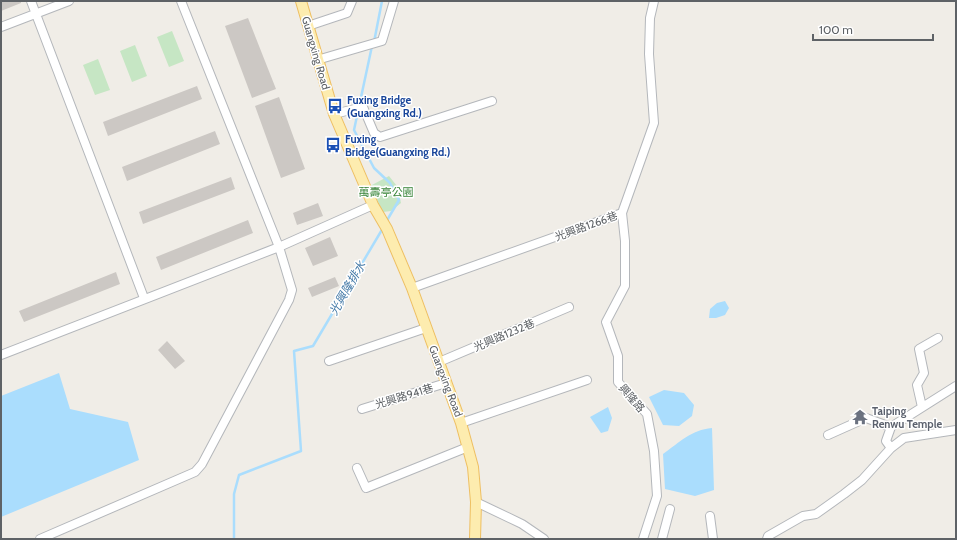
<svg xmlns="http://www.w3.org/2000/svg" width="957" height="540" font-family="Cabin,'Noto Sans TC',sans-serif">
<rect width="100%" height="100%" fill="#f0ede7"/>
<path fill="#c6e6c4" d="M172,31l12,30 -15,6 -12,-30z
M135,45l12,31 -15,6 -12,-31z
M98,59l12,31 -15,5 -12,-30z
M389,176l8,10 4,17 -10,8 -8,1 -13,-26z"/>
<path fill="#aaddfd" d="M725,301l4,7 -4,7 -9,3h-7l1,-9 7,-6z
M59,373l11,36 58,13 11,38 -138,57v-121z
M664,390l20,3 10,12 -2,11 -13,10 -16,-1 -14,-28z
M608,407l4,11 -4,13 -7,2 -11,-16z
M712,428l2,62 -19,6 -30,-7 -2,-35c17,-12 28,-24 49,-26z"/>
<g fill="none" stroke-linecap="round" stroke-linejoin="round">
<path stroke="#aaddfd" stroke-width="2.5" d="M374,42l8,-41
M372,46l-18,84 20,38 16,15 9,17 -13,22
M234,539v-45l5,-19 62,-24 -7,-100 19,-5 70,-118"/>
</g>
<path fill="#ccc8c4" d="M1,1h20v2l-20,8z
M248,18l28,71 -24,9 -27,-72z
M197,86l5,13 -94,37 -5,-14z
M279,97l26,72 -24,9 -26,-72z
M215,131l5,13 -93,37 -5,-14z
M231,177l4,12 -92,35 -4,-12z
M318,203l5,13 -26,9 -4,-12z
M248,220l5,13 -92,37 -5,-13z
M330,237l8,19 -25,10 -8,-18z
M116,272l4,12 -96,38 -5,-11z
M335,277l4,9 -27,11 -4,-9z
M167,341l18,20 -10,8 -17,-19z"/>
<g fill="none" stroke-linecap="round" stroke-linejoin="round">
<defs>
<path id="minor" d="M31,1l113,297
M308,26l39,-13 5,-12
M1,27l68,-26
M317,60l65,-19 12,-40
M334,114l29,-7 11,26 6,4 112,-36
M622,213l3,28v45l-19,36 12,34v26l29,32 7,37 3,45 -14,43
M412,288l210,-75 32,-90 -5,-69 1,-36 4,-17
M1,355l278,-108 94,-42
M329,361l97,-33
M439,362l130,-55
M922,407l-5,-22 7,-12 -5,-24 19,-11
M362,409l84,-26
M461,423l126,-43
M891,427l65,-41
M828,435l38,-17 25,9 -5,14 5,7
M357,468l9,20 102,-41
M476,502l46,22 22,15
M710,516l3,23
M40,539l155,-67 7,-8 87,-164 3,-10 -13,-43 -98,-246
M662,539l8,-30
M767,539l1,-3 35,-20 13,-2 28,-20 18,-14 29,-32 13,-10 52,-8"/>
<path id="major" d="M301,1l33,113 39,91 14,24 25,59 49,135 12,44 3,35 -1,37"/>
</defs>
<use href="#minor" stroke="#b4b7bb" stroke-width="10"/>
<use href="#major" stroke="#eebf62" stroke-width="12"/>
<use href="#minor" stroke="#fff" stroke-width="8"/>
<use href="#major" stroke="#fdecaf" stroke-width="10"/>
</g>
<defs>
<symbol id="bus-bare" viewBox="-9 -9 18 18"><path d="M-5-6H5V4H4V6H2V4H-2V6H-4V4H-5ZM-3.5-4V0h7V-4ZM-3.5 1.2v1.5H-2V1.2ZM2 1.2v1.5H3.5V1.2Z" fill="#1a4fb4" stroke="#fff" stroke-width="2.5" paint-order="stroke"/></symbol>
<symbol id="temple-bare" viewBox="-9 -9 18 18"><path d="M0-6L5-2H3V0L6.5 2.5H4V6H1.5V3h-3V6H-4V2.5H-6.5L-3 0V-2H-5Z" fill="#6b7280" stroke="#fff" stroke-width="2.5" paint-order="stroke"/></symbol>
</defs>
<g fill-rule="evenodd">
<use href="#bus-bare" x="324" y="95" width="22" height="22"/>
<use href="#bus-bare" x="322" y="134" width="22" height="22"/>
<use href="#temple-bare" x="849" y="406" width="22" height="22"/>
</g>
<g text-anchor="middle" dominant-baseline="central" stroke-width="3" stroke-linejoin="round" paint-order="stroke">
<g font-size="11" fill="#5e6266" stroke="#fff">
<text transform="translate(316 53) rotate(74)">Guangxing Road</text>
<text transform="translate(586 226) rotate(-20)">光興路1266巷</text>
<text transform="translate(504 335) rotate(-23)">光興路1232巷</text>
<text transform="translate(446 381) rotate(69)">Guangxing Road</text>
<text transform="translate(404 396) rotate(-17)">光興路941巷</text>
<text transform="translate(632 398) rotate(49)">興隆路</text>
</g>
<g font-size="11" font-weight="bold" fill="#164399" stroke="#fff" text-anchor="start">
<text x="347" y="100">Fuxing Bridge<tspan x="347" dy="13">(Guangxing Rd.)</tspan></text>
<text x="345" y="139">Fuxing<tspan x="345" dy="13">Bridge(Guangxing Rd.)</tspan></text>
</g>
<g font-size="11" fill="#388438" stroke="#fff">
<text x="386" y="192">萬壽亭公園</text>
</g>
<g font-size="11" font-weight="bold" fill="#5b616d" stroke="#fff" text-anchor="start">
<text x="872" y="411">Taiping<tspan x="872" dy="13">Renwu Temple</tspan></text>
</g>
<g font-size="12" font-style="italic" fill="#4379a7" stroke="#fff">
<text transform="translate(347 288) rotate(-60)">光興隆排水</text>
</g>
</g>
<rect width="957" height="540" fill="none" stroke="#5e6266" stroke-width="4"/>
<path d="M813 34v6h120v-6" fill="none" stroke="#5e6266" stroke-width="2"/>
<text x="819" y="34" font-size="12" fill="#5e6266" stroke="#ffffff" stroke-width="3" paint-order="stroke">100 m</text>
</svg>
